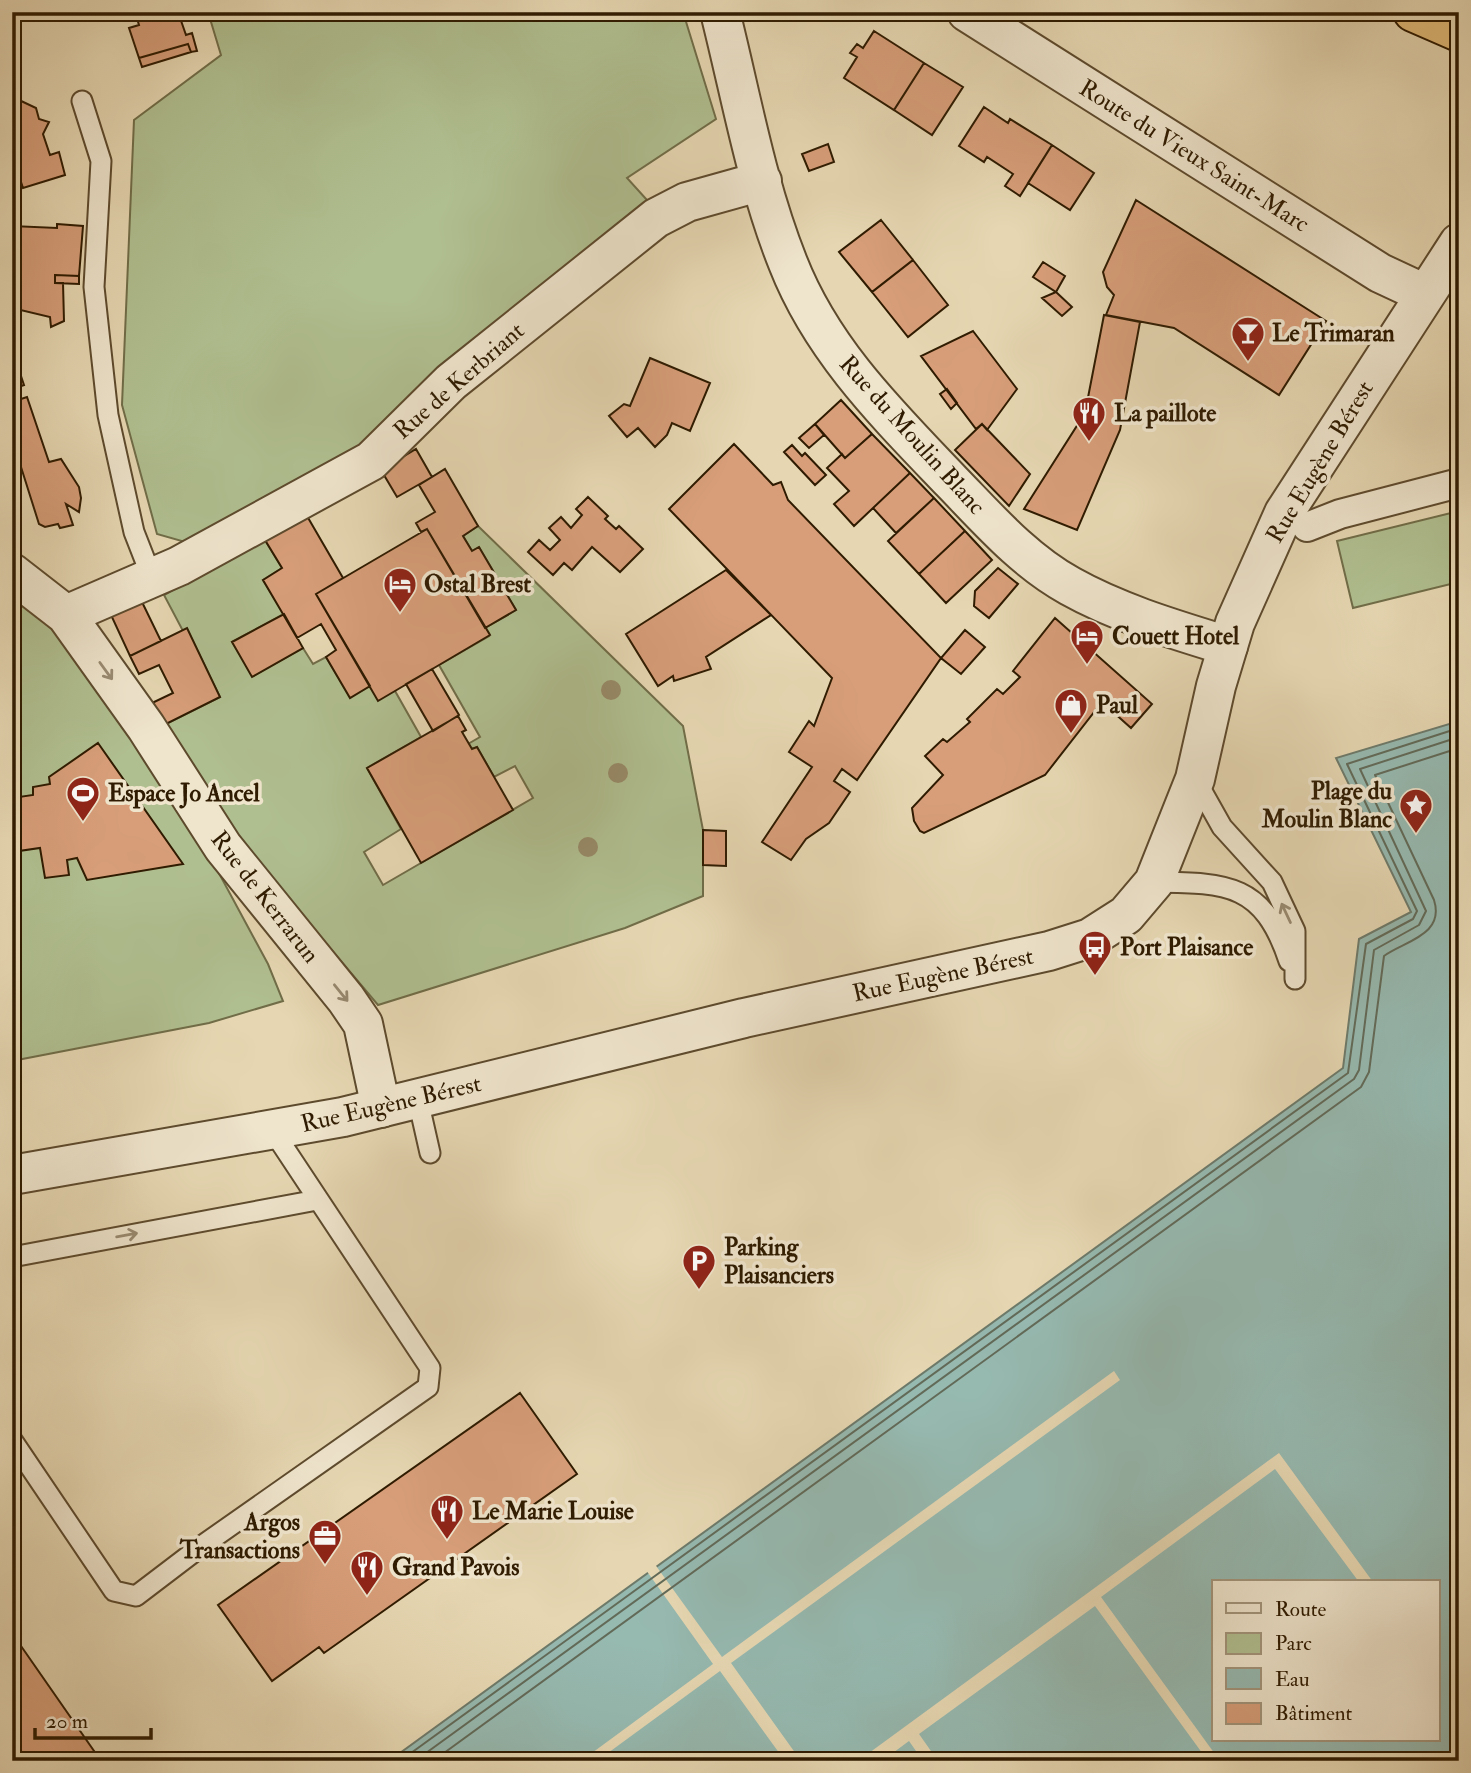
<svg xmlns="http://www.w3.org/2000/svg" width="1471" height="1773" font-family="'IM FELL Double Pica',serif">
<rect width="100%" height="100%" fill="#e6d7b2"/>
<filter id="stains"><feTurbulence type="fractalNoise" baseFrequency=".00286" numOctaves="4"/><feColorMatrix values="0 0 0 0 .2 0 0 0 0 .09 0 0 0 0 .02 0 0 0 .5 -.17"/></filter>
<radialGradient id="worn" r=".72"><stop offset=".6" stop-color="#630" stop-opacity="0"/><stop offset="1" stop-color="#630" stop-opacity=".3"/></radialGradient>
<path fill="#b0bf90" stroke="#706d48" stroke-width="2" d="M208,12h475l33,107 -89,59 29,32 -295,238 -169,96 -35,-10 -35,-129 12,-285 87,-65z
M1459,511v71l-106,26 -16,-67z
M478,526l205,200 20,104v66l-78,32 -247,77 -141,-167 -73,-113 56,-28 -33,-68 -4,2 -19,-36 101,-55 17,28 -19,12 21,34 -52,28 21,34 50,-28 10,16 13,-7 24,40 20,-11 25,5 26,46 -54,31 34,61 -37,23 19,33 150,-87 -18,-32 -21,11 -17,-30 -5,2 -4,-5 12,-7 -41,-72 50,-29 -4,-8 31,-18 -37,-63 -7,4 -9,-15z
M12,593l70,63 132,208 54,100 15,37 -74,22 -197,38z"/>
<path fill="#96b9b0" stroke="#6d7a6a" stroke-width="2" fill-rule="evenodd" d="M1459,721v1040h-1070l954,-693 16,-129 52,-27 -75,-154zM1214,1582h224v158h-224z"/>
<path fill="#e6d7b2" d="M1114,1371l6,9 -389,283 70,98h-16l-65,-90 -123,90h-16l132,-97 -67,-94 8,-7 68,94z
M1279,1453l94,129h-14l-84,-113 -174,128 119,164h-12l-113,-155 -176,128 19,27h-15l-14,-20 -27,20h-24z"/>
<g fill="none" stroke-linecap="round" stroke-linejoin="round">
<path stroke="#626a58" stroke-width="2" d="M400,1761l948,-688 18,-129 47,-25 4,-8 -70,-147 112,-36
M415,1761l939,-682 5,-9 15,-120 45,-25 7,-14 -66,-142 99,-32
M433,1761l928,-674 8,-15 15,-116c21,-15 61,-21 50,-56l-59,-125 84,-27"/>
</g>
<path fill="#d79e79" stroke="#2f1b01" stroke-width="2" d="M135,12h43l8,23 6,-2 5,18 -6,1 -3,-8 -49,14 -10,-30 10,-3z
M874,31l50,32 -30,47 -50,-32 13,-21 -7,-4 7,-9 6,4z
M188,44l3,8 -49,15 -3,-9z
M924,63l39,24 -31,48 -38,-25z
M19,100l17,8 3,11 10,3 -6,12 7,21 9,-3 6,23 -42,13 -7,-21 -4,1v-56z
M984,107l24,16 2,-4 42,26 -32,51 -15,-10 8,-12 -26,-17 -3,5 -25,-16z
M828,144l6,18 -25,9 -7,-17z
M1052,145l42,28 -24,37 -42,-27z
M1136,200l190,121 -47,74 -105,-67 -68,-13 8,-20 -7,-8 -4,-15z
M881,220l32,40 -41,32 -33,-40z
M57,224l26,2 -4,50 -24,-1v8h8l1,38 -13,6 -1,-10 -38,-9v-82l45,2z
M913,260l35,45 -40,32 -36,-45z
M1043,262l22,14 -9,16 -23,-15z
M55,275l24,1v8l-24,-1z
M1056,292l16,15 -10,9 -20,-18z
M1104,315l36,7 -20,108 -43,100 -53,-21 61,-96z
M973,331l44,58 -30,41 -5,-6 -6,5 -55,-73z
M15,358l9,27 -12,4v-30z
M650,358l60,25 -20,48 -18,-8 -5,12 -12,12 -17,-19 -11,9 -18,-21 15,-12 6,2z
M947,389l10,14 -6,6 -11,-15z
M12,391l3,10 12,-4 22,65 12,-3 18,28 2,11 -2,14 -13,-8 7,21 -13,3 -2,-4 -13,3 -6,-3 -18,-57 -9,-2z
M841,400l31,34 -27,24 -30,-34z
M815,424l9,11 -15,13 -10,-10z
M982,424l48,50 -21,32 -54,-56z
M872,434l38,39 -56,53 -20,-22 15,-13 -22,-23 15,-14 3,4z
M734,444l39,41 8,-3 7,18 153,158 -84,122 -15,-11 -8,12 16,11 -21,31 -23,16 -15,21 -29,-18 50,-75 -23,-15 20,-31 5,5 18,-48 -163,-169z
M792,445l10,11 3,-3 21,22 -11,10 -31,-33z
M416,449l16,28 -35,20 -16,-27z
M445,469l33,57 -15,10 9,15 7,-4 37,63 -31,18 -58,-99 -6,3 -5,-9 19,-11 -16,-27z
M910,473l24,25 -38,35 -23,-25z
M588,497l20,19 -3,3 11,10 3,-3 24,23 -23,23 -28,-25 -20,23 -8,-7 -11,12 -25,-23 11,-12 11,10 10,-10 -11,-12 12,-11 10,11 11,-13 -6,-6z
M934,498l31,33 -46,43 -31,-33z
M307,516l36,62 -27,16 54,92 -20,12 -24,-41 10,-7 -15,-26 -24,14 -34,-58 19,-12 -17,-28z
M427,529l63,106 -112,66 -62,-107z
M965,531l27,29 -46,43 -27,-29z
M998,568l20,16 -29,34 -15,-12 1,-15z
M726,570l45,45 -65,42 5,12 -37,12 -1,-5 -15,10 -32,-52z
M141,600l20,41 -31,15 -19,-41z
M284,614l19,34 -51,29 -20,-35z
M1055,618l97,86 -21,24 -29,-26 -57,73 -121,58 -4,-2 -6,-10 -2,-13 31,-33 -18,-19 18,-17 4,3 23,-20 -3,-3 30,-30 6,5 17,-17 -7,-6z
M187,628l33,69 -56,28 -12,-22 21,-10 -14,-28 -20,9 -9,-18z
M965,630l20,17 -24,27 -20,-16z
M432,669l27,46 -26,16 -27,-47z
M458,716l8,14 -4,2 10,17 5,-2 36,63 -92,53 -54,-95z
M98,743l85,121 -96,16 -10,-22 -10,2 2,15 -24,3 -5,-30 -28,4v-54l21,-3v-8l17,-3 -1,-7z
M703,830l23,1v35l-23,-1z
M520,1393l57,81 -253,179 -5,-6 -47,34 -54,-76z
M21,1646l80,115h-89v-108z"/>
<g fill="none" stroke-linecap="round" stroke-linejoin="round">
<defs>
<path id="service" d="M82,101l19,60 -7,126 14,128 26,117 18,46
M1195,779l27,48 50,55 23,49v48
M1154,882c74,1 109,1 135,79
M418,1100l12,53
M12,1257l305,-57
M12,1440l102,151 22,5 67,-51 225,-158 2,-19 -157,-237"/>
<path id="pedestrian" d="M1307,527l33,-13 119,-31"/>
<path id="minor" d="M720,12c21,83 36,171 68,251 34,87 99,151 163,218 37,38 72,79 119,105 48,27 106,44 158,60
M967,12l413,261 45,21
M12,573l54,42 80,112 77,120 123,152 17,25 18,84
M66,615l113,-49 192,-105 80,-79 205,-164 31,-16 75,-21"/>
<path id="tertiary" d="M12,1175l331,-58 401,-99 305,-67 41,-13 36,-23 28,-33 41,-103 21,-93 19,-63 49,-110 175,-270"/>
<path id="trunk" d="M1413,12l46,20"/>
</defs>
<use href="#service" stroke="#5d4a2d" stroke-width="23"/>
<use href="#pedestrian" stroke="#5d4a2d" stroke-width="32"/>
<use href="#minor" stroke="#5d4a2d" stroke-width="42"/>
<use href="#tertiary" stroke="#5d4a2d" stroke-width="42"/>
<use href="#trunk" stroke="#2f1b01" stroke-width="42"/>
<use href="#service" stroke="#efe5cd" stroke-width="19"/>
<use href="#pedestrian" stroke="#efe5cd" stroke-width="28"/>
<use href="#minor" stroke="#efe5cd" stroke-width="38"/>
<use href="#tertiary" stroke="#efe5cd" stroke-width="38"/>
<use href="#trunk" stroke="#e3bc79" stroke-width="38"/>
</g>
<g fill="#978b68">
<circle cx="611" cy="690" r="10"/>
<circle cx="618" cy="773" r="10"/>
<circle cx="588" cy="847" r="10"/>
</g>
<defs><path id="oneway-shaft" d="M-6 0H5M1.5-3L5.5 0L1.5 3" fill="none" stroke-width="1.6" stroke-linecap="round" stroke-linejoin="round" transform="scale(1.75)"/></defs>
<g stroke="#998a71">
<use href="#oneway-shaft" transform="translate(106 671) rotate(54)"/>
<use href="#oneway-shaft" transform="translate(1286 913) rotate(-115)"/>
<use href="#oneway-shaft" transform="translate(341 993) rotate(51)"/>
<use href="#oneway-shaft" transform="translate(127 1235) rotate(-10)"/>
</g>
<defs>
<symbol id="bar-pin" viewBox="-11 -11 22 30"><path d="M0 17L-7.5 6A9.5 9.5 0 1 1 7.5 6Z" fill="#8f2418" stroke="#efe5cd"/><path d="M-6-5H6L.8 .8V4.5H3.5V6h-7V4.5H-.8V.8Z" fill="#fff"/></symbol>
<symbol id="restaurant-pin" viewBox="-11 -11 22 30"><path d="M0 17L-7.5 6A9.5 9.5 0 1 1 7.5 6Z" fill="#8f2418" stroke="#efe5cd"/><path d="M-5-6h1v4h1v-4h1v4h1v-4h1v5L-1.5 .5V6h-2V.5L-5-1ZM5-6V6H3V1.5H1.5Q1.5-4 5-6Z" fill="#fff"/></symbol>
<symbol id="hotel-pin" viewBox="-11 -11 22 30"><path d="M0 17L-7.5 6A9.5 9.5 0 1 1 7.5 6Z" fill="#8f2418" stroke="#efe5cd"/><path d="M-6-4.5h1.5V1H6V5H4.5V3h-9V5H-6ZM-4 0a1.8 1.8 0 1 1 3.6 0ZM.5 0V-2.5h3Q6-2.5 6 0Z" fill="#fff"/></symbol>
<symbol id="shop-pin" viewBox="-11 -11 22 30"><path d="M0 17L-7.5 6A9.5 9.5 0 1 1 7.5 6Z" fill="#8f2418" stroke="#efe5cd"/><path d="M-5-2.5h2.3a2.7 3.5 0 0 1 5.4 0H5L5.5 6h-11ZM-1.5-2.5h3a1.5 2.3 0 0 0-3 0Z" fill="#fff"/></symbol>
<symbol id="stadium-pin" viewBox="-11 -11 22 30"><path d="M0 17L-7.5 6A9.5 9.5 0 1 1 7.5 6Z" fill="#8f2418" stroke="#efe5cd"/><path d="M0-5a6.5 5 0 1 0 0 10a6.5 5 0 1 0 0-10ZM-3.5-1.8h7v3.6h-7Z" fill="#fff"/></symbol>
<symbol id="sight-pin" viewBox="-11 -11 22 30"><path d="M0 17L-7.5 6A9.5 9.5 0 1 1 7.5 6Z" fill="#8f2418" stroke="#efe5cd"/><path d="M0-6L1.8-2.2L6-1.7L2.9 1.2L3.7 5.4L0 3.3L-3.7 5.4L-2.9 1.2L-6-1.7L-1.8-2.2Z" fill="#fff"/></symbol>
<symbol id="bus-pin" viewBox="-11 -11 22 30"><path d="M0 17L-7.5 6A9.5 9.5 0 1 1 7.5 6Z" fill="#8f2418" stroke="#efe5cd"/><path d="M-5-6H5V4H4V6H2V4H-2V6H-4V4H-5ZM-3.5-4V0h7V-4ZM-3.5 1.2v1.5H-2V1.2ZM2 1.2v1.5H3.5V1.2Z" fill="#fff"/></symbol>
<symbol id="parking-pin" viewBox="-11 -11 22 30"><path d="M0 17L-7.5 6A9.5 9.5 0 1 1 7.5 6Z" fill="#8f2418" stroke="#efe5cd"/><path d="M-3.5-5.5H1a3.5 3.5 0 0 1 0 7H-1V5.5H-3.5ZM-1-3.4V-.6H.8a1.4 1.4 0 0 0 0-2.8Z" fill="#fff"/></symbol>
<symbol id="office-pin" viewBox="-11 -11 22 30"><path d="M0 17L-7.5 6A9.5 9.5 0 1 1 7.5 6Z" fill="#8f2418" stroke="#efe5cd"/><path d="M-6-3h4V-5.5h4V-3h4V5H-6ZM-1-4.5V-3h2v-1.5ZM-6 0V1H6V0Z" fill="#fff"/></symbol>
</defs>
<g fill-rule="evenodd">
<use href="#bar-pin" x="1229" y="314" width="38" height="52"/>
<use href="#restaurant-pin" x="1070" y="394" width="38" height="52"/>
<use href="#hotel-pin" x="381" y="565" width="38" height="52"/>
<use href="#hotel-pin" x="1068" y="617" width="38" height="52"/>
<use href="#shop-pin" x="1052" y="686" width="38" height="52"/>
<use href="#stadium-pin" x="64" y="774" width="38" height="52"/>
<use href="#sight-pin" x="1397" y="786" width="38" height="52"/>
<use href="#bus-pin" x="1076" y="928" width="38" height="52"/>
<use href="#parking-pin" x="680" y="1242" width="38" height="52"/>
<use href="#restaurant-pin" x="428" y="1492" width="38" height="52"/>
<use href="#office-pin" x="306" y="1517" width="38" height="52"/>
<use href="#restaurant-pin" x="348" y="1548" width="38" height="52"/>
</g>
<g text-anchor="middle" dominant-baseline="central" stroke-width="7" stroke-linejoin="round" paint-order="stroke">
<g font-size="24" fill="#2f1b01" stroke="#efe5cd">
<text transform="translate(1194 156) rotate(32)">Route du Vieux Saint-Marc</text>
<text transform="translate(459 381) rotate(-41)">Rue de Kerbriant</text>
<text transform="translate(912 435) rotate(48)">Rue du Moulin Blanc</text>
<text transform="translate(1320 462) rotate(-59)">Rue Eugène Bérest</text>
<text transform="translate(265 897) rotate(52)">Rue de Kerrarun</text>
<text transform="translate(943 975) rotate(-12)">Rue Eugène Bérest</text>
<text transform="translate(391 1104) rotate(-13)">Rue Eugène Bérest</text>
</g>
<g font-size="24" font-weight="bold" fill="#2f1b01" stroke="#efe5cd" text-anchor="start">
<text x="1272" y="333">Le Trimaran</text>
<text x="1114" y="413">La paillote</text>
<text x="424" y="584">Ostal Brest</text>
<text x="1112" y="636">Couett Hotel</text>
<text x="1096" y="705">Paul</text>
<text x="1392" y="791" text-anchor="end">Plage du<tspan x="1392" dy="28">Moulin Blanc</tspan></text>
<text x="108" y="793">Espace Jo Ancel</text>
<text x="1120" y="947">Port Plaisance</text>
<text x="724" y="1247">Parking<tspan x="724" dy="28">Plaisanciers</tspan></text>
<text x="472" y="1511">Le Marie Louise</text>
<text x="300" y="1522" text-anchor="end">Argos<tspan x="300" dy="28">Transactions</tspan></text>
<text x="392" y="1567">Grand Pavois</text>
</g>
</g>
<rect width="1471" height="1773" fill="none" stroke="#e6d7b2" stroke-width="42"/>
<rect x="14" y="14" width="1443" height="1745" fill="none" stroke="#2f1b01" stroke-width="3.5"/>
<rect x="21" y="21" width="1429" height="1731" fill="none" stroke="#2f1b01" stroke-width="2"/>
<rect x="1212" y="1580" width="228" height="161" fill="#efe5cd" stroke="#a2947b" stroke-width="2"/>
<rect x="1226" y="1603" width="35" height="10" fill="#efe5cd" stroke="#a2947b" stroke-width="2"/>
<text x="1275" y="1616" font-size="21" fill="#2f1b01">Route</text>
<rect x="1226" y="1633" width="35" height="21" fill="#b0bf90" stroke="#a2947b" stroke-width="2"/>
<text x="1275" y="1650" font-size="21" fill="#2f1b01">Parc</text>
<rect x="1226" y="1668" width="35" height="21" fill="#96b9b0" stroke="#a2947b" stroke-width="2"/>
<text x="1275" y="1686" font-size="21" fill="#2f1b01">Eau</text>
<rect x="1226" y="1703" width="35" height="21" fill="#d79e79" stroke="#a2947b" stroke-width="2"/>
<text x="1275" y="1720" font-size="21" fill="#2f1b01">Bâtiment</text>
<path d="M35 1728v10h116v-10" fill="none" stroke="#2f1b01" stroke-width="3.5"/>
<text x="46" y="1728" font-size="21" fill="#2f1b01" stroke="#efe5cd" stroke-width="5" paint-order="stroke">20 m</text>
<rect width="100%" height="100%" filter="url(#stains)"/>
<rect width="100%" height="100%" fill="url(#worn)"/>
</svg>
